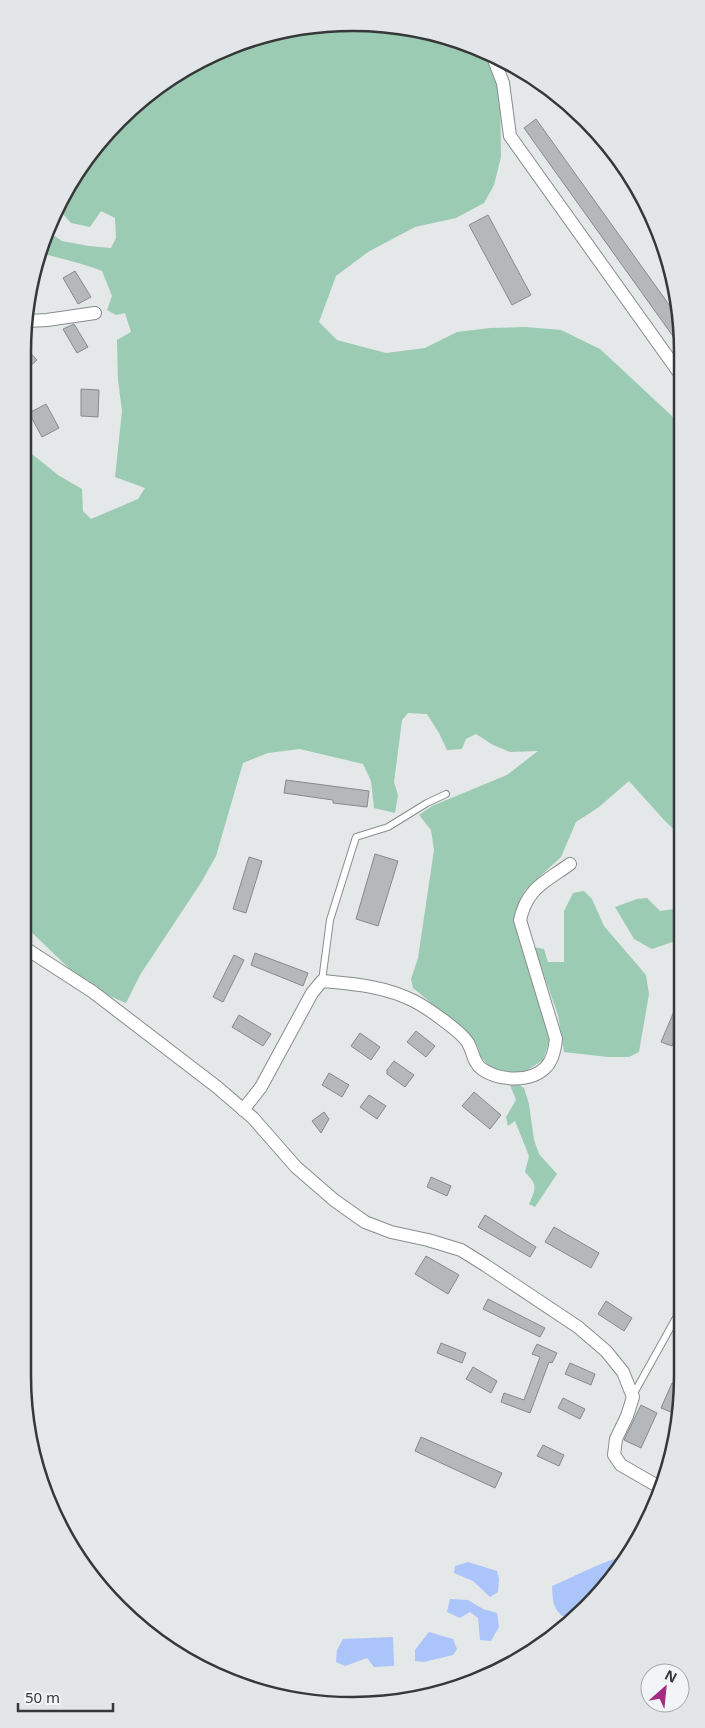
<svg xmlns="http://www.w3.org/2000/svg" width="705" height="1728" font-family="'Noto Sans',sans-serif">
<rect width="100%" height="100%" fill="#e4e8e9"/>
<path fill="#9bcbb2" d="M331,23l64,2 63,15 25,12 9,16 8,25 1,64 -7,28 -10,18 -28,15 -41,9 -47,25 -32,24 -17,46 18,18 49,13 39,-5 32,-16 33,-4 36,-1 35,3 39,19 72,67 8,14 1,406 -16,-15 -36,-40 -30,26 -23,15 -15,35 -36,33 -4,8 -6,22 4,19 31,99 -7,22 -17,11 -15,3 -20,-5 -10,-12 -4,-12 -26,-26 -38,-31 -2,-9 7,-21 16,-108 -3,-20 -12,-15 13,-9 75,-31 31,-24 -28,1 -17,-7 -17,-11 -10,5 -4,10 -15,1 -8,-17 -12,-19 -19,-1 -6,7 -8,62 4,13 -3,18 -21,-5 -3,-27 -8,-17 -63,-15 -32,4 -25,10 -27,93 -14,25 -62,94 -14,28 -21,-9 -29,-19 -53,-51 -1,-478 36,29 24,14 1,22 8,8 47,-20 7,-11 -30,-11 7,-66 -4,-31 -1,-40 14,-8 -6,-19 -9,2 -9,-5 5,-14 -10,-25c-20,-8 -40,-12 -61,-18l-2,-1 8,-21 15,10 27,5 22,2 5,-10 -1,-20 -14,-7 -11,16 -19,-4 -9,-10 -1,-13 6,-12 37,-53 47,-44 55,-34 13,-5 7,2 23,-6 5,-9 13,-5z
M584,891l8,8 12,27 42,49 3,19 -10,58 -10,5h-21l-44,-5 -6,-37 -24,-68 10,2 4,13h16v-51l9,-18z
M647,898l13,13 21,-3v31l-29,10 -18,-10 -19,-32 22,-8z
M517,1084l7,4 5,16 5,36 5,14 18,20 -22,33 -6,-3c7,-16 9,-19 -4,-32l4,-16 -14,-35 -7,5 -2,-9 10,-17 -6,-15z"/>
<path fill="#abc4f9" d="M619,1557h5l-10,20 -39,36 -11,4c-12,-8 -11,-18 -12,-31 23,-10 44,-21 67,-29z
M468,1562l29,9 2,8 -1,13 -8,5 -17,-16 -19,-8 1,-7z
M450,1599l18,1 15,9 14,4 2,14 -8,14 -11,-1 -2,-22 -8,-6 -10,6 -13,-6z
M429,1632l24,7 4,10 -4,6 -29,7 -9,-1v-11z
M393,1637l1,29 -20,1 -7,-9 -22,8 -9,-4 1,-12 6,-11z"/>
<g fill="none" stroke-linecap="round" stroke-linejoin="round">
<path stroke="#abc4f9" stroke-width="4" d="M22,1258l2,-1"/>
</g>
<path fill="#b5b8ba" stroke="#878a8c" d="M536,119l144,201v26l-156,-218z
M488,215l43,80 -19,10 -43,-80z
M75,271l16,26 -13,7 -15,-26z
M74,324l14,23 -11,6 -14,-24z
M24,346l13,14 -8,7 -7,-7z
M81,389l18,1 -1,27 -17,-1z
M46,404l13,24 -17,9 -13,-24z
M286,780l83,11 -2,16 -34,-4v-3l-49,-7z
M375,854l23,7 -20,65 -22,-7z
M249,857l13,4 -16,52 -13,-4z
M255,953l53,20 -5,13 -52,-21z
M234,955l10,5 -21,42 -10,-5z
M681,995l1,28 -10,23 -11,-4z
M239,1015l32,19 -8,12 -31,-19z
M416,1031l19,15 -9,11 -19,-15z
M360,1033l20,14 -9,13 -20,-14z
M394,1061l20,14 -9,12 -18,-13v-4z
M329,1073l20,12 -7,12 -20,-12z
M474,1092l27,23 -11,14 -28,-23z
M369,1095l17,11 -9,13 -17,-12z
M324,1112l5,7 -8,14 -9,-12z
M431,1177l20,9 -4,10 -20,-9z
M485,1215l51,32 -6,10 -52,-30z
M554,1227l45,26 -8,15 -46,-26z
M426,1256l33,19 -11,19 -33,-20z
M488,1299l57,29 -5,9 -57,-28z
M606,1301l26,17 -8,13 -26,-17z
M441,1343l25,10 -4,10 -25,-10z
M537,1344l20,9 -5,10 -3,-1 -19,51 -29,-11 3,-9 20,7 16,-43 -8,-3z
M570,1363l25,11 -4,11 -26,-11z
M473,1367l24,14 -6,12 -25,-14z
M672,1383l9,4 -5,27 -15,-6z
M563,1398l22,11 -5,10 -22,-11z
M641,1405l16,8 -16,35 -17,-8z
M421,1437l81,36 -7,15 -80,-37z
M543,1445l21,10 -5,11 -22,-10z"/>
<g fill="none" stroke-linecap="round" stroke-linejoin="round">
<defs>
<path id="lane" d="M322,981l8,-61 26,-83 32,-10 39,-24 19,-9
M678,1058l4,2
M633,1395l49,-88"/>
<path id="street" d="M493,57l10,26 7,53 170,238
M28,321l19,-1 48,-7
M22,946l71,46 124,95 36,31 43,49 38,33 31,22 26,10 37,8 33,10 24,15 93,62 28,24 17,21 10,25 -6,19 -11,23 -2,16 7,10 40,23
M243,1110l18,-23 51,-94 10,-12c32,3 63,5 92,20 12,6 48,31 54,42 5,8 5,20 14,26 17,12 49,14 64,-2 7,-7 9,-19 10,-28l-36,-119c7,-32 25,-38 50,-56"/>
</defs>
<use href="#lane" stroke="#888c8d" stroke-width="8"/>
<use href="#street" stroke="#888c8d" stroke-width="14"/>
<use href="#lane" stroke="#fff" stroke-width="6"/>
<use href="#street" stroke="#fff" stroke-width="12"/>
</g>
<path d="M0 0H705V1728H0ZM352 31H353A321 321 0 0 1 674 352V1376A321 321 0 0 1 353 1697H352A321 321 0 0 1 31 1376V352A321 321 0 0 1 352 31Z" fill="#e2e6e8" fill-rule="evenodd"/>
<path fill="none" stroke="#363738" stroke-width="2.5" d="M352 31H353A321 321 0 0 1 674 352V1376A321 321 0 0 1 353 1697H352A321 321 0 0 1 31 1376V352A321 321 0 0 1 352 31Z"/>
<g transform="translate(665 1688) rotate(27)"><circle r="24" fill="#f1f5f7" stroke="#a6a9ab"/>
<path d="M0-4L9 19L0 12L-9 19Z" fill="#a42b81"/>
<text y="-8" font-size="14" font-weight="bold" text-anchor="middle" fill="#363738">N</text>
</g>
<path d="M18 1703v8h95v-8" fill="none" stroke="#363738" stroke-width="2.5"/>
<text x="25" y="1703" font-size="15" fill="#363738" stroke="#f1f5f7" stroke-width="4" paint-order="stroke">50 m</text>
</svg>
